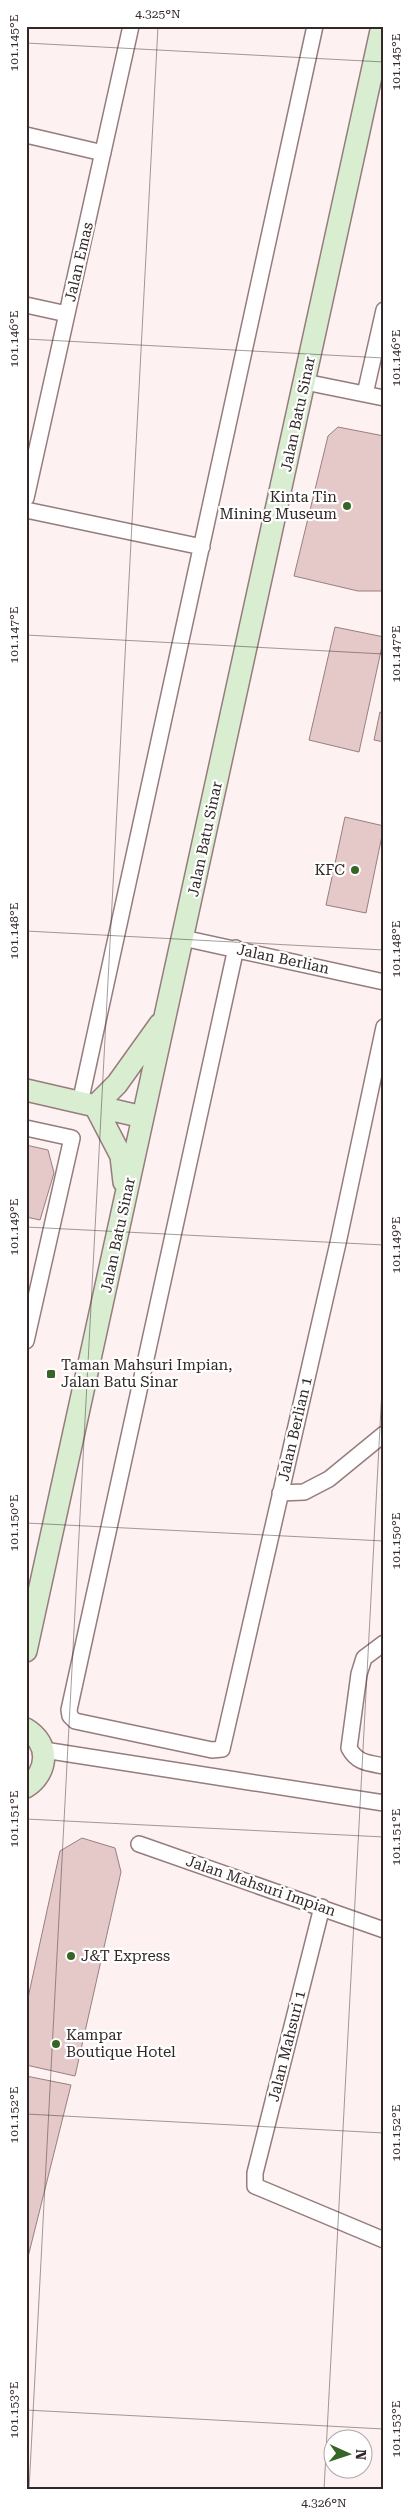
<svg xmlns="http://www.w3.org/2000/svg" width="410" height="2516" font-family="'Roboto Serif',serif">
<rect width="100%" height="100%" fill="#fdf1f1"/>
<path fill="#e5c8c8" stroke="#997f7f" d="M338,427l46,9v155h-26l-64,-15 34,-140z
M335,627l49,10 -25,115 -50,-12z
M380,712l4,1v29l-10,-2z
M345,817l39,9 -18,87 -40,-8z
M26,1145l22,5 6,23 -14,47 -14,-3z
M82,1838l33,10 6,24 -46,204 -49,-11v-58l34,-156z
M26,2076l45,9 -45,180z"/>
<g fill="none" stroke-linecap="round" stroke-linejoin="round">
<defs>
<path id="street" d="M26,135l77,18
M26,305l41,9
M305,382l79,16
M365,394l19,-84
M26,498l105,-472
M26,510l176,37
M183,938l201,44
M236,948l-167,762 1,6 5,5 137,29 10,-1 116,-506 46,-216
M80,1103l235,-1077
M26,1128l46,10 -46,203
M280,1493l24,-1 25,-13 55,-45
M384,1643l-20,15 -5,16 -10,74c8,15 19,15 35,18
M44,1750l340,53
M139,1844l245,86
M322,1907l-67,266v13l129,54"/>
<path id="secondary" d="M26,1090l117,27
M95,1106l22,-22 43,-60
M95,1106l26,50 3,26
M26,1651l356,-1625
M26,1729c24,14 23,43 0,58"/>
</defs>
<use href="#street" stroke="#967c7d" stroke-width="18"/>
<use href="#secondary" stroke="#967c7d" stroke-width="24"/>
<use href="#street" stroke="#fff" stroke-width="15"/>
<use href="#secondary" stroke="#d9edd1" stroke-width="21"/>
</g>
<path fill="none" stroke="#332828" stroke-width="1" stroke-opacity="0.45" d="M26,43l358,19M26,339l358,19M26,635l358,19M26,931l358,19M26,1227l358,18M26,1523l358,18M26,1819l358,18M26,2114l358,19M26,2410l358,19M29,2490l129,-2464M324,2490l60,-1139"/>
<g fill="#376525" stroke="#fff" stroke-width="2">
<circle cx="347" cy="506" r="5"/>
<circle cx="355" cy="870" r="5"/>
<rect x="46" y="1369" width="10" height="10" rx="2.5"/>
<circle cx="71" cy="1956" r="5"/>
<circle cx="56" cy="2044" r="5"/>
</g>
<g text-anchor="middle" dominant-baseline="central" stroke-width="4.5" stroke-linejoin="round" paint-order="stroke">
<g font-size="15" fill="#332828" stroke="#fff">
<text transform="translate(79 262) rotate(-77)">Jalan Emas</text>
<text transform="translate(298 414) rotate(-78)">Jalan Batu Sinar</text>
<text transform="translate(205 839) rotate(-78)">Jalan Batu Sinar</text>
<text transform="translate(283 959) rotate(12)">Jalan Berlian</text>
<text transform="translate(118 1235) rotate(-78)">Jalan Batu Sinar</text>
<text transform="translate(295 1429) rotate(-77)">Jalan Berlian 1</text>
<text transform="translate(261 1886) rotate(19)">Jalan Mahsuri Impian</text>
<text transform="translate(287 2046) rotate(-76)">Jalan Mahsuri 1</text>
</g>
<g font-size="15" fill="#332828" stroke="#fff" text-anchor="start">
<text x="337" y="497" text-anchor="end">Kinta Tin<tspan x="337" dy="17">Mining Museum</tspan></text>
<text x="345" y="870" text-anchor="end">KFC</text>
<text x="61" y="1365">Taman Mahsuri Impian,<tspan x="61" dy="17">Jalan Batu Sinar</tspan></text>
<text x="81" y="1956">J&amp;T Express</text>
<text x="66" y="2035">Kampar<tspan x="66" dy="17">Boutique Hotel</tspan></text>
</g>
</g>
<rect width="410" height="2516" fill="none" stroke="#ffffff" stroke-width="55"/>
<g transform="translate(348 2454) rotate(93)"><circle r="24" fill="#ffffff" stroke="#ada9a9"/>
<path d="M0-4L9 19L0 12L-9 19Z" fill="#376525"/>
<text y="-8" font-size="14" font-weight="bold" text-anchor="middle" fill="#332828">N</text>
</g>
<rect x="28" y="28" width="354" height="2460" fill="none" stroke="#332828" stroke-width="2"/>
<g font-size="12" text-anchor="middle" fill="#332828">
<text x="158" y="18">4.325°N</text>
<text transform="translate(14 43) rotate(-90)" y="4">101.145°E</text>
<text transform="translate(396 62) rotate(-90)" y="4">101.145°E</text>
<text transform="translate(14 339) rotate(-90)" y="4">101.146°E</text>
<text transform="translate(396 358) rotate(-90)" y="4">101.146°E</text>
<text transform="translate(14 635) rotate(-90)" y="4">101.147°E</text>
<text transform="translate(396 654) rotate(-90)" y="4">101.147°E</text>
<text transform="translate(14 931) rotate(-90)" y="4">101.148°E</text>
<text transform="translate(396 949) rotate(-90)" y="4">101.148°E</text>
<text transform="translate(14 1227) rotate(-90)" y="4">101.149°E</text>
<text transform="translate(396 1245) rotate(-90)" y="4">101.149°E</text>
<text transform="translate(14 1523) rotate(-90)" y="4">101.150°E</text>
<text transform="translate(396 1541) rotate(-90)" y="4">101.150°E</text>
<text transform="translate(14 1819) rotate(-90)" y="4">101.151°E</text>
<text transform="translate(396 1837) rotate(-90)" y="4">101.151°E</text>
<text transform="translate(14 2115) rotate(-90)" y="4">101.152°E</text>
<text transform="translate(396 2133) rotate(-90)" y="4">101.152°E</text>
<text transform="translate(14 2410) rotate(-90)" y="4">101.153°E</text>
<text transform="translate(396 2429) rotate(-90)" y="4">101.153°E</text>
<text x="324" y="2507">4.326°N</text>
</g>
</svg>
